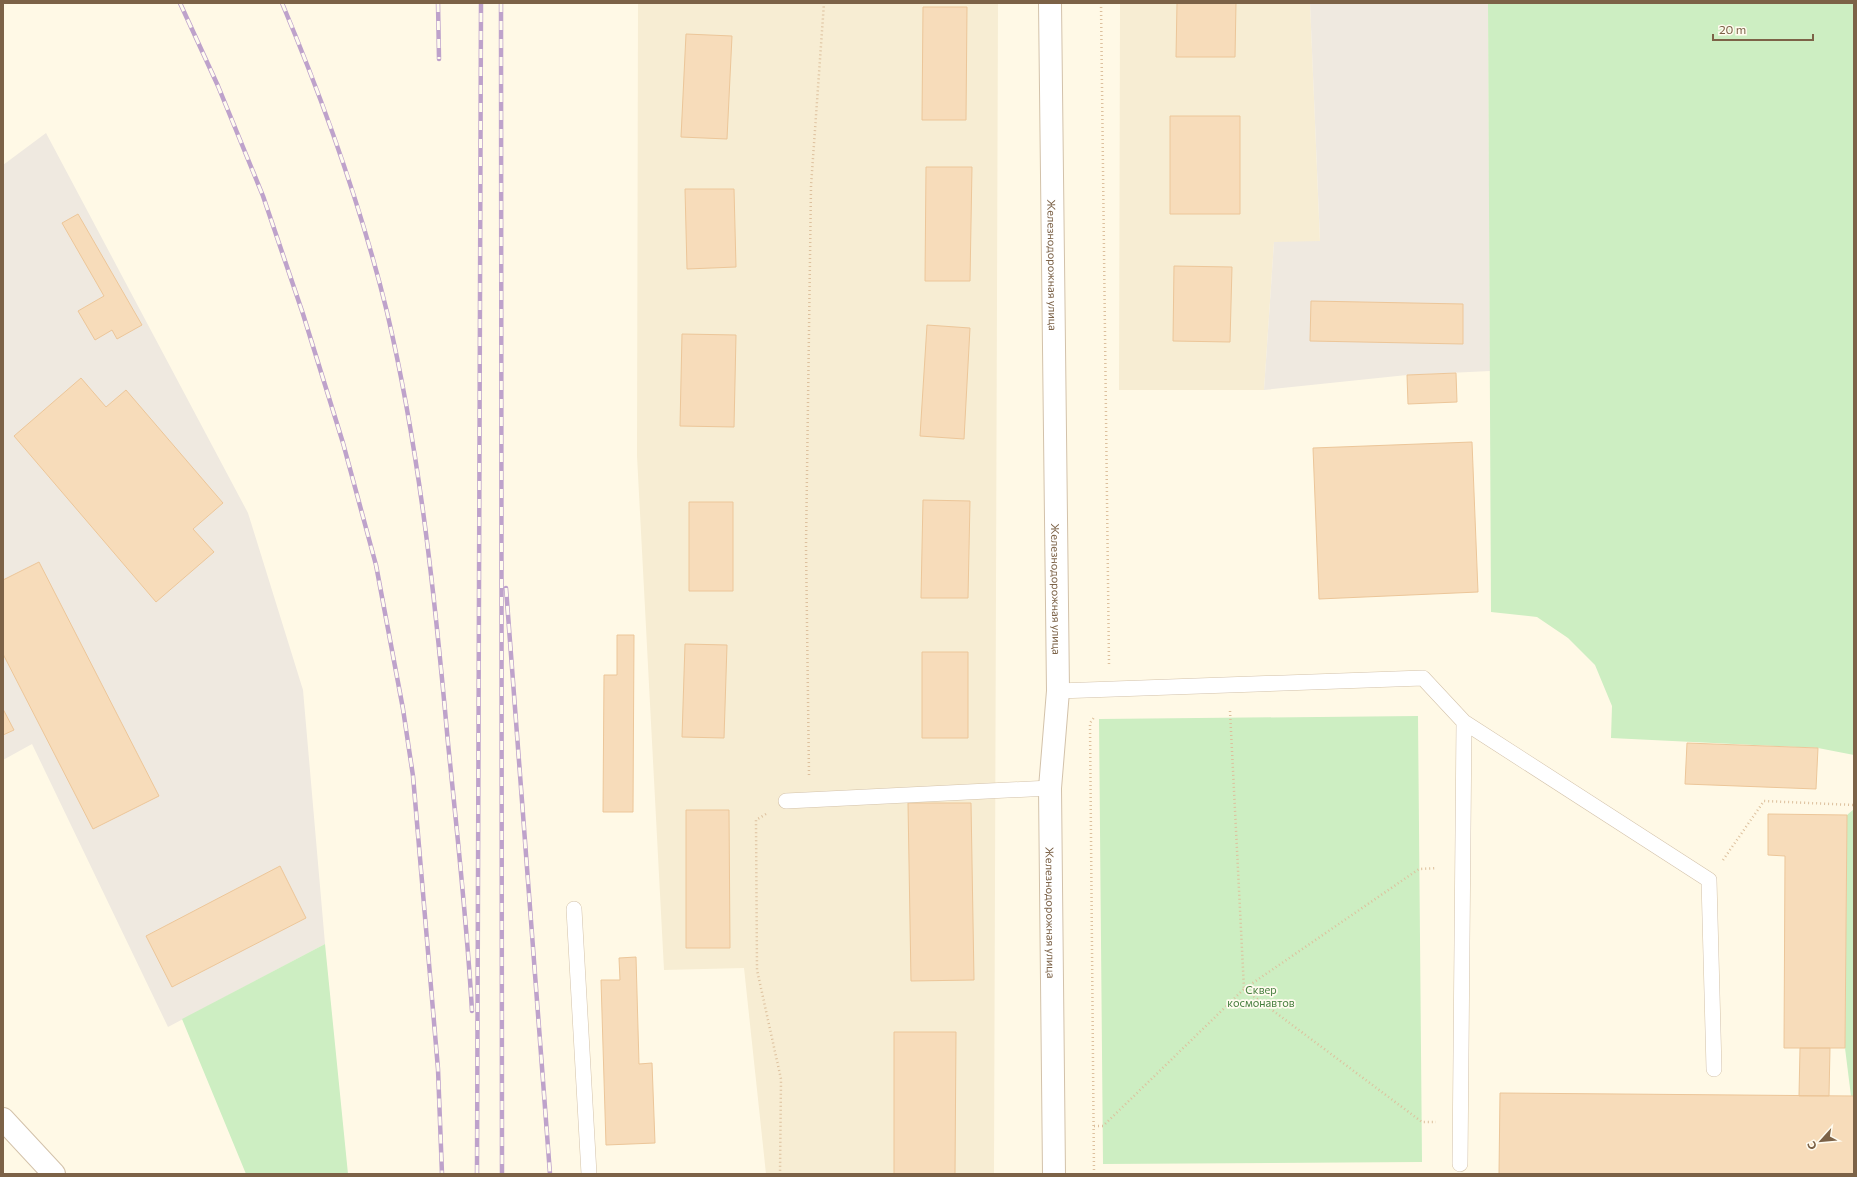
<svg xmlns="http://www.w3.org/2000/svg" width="1857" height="1177" font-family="Commissioner,sans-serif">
<rect width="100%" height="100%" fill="#fff9e6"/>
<path fill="#f7edd3" d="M638,3h360l-4,1171h-228l-22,-206 -80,2 -27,-514z
M1120,3h190l10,239h-46l-10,148h-145z"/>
<path fill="#efe9e0" d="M1310,3h178l2,368 -83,4 -143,15 10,-148 46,-1z
M46,133l202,380 55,177 22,254 -157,83 -136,-283 -29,16v-595z"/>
<path fill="#cdeec2" d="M1488,3h366v752l-36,-7 -207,-10 1,-32 -17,-41 -27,-27 -31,-21 -46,-5z
M1418,716l4,446 -319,2 -4,-445z
M1854,809v287h-3l-6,-48 2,-233z
M325,944l23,230h-102l-64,-155z"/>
<path fill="#f7dcba" stroke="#ecc699" d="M1177,3h59l-1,54h-59z
M923,7h44l-1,113h-44z
M686,34l46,2 -5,103 -46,-2z
M1170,116h70v98h-70z
M926,167h46l-2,114h-45z
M685,189h49l2,78 -49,2z
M78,214l64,111 -25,14 -5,-9 -17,10 -17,-29 26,-15 -42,-73z
M1174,266l58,1 -2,75 -57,-1z
M1311,301l152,3v40l-153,-3z
M927,325l43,3 -6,111 -44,-3z
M682,334l54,1 -2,92 -54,-1z
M1456,373l1,29 -49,2 -1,-29z
M81,378l25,29 20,-17 97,113 -30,26 21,23 -58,50 -142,-166z
M1472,442l6,150 -159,7 -6,-151z
M923,500l47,1 -2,97h-47z
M689,502h44v89h-44z
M39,562l120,234 -66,33 -90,-175v-74z
M617,635h17l-1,177h-30l1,-137h13z
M685,644l42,1 -3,93 -42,-1z
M922,652h46v86h-46z
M3,709l11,21 -11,5z
M1687,743l131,5 -2,41 -131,-5z
M908,803h63l3,177 -63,1z
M686,810h43l1,138h-44z
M1768,814l79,1 -2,233h-61l1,-192 -17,-1z
M280,866l26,52 -134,69 -26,-51z
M636,957l3,107 13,-1 3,80 -49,2 -5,-165h19l-1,-22z
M894,1032h62l-1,142h-61z
M1800,1048h30l-1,48h-30z
M1500,1093l354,3v78h-355z"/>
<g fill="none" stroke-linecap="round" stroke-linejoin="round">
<defs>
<path id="service" d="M1058,691l365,-13 41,44 -4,442
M1464,722l245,158 5,189
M786,801l264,-13
M574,909l15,265"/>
<g id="minor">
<path id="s1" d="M1050,3l8,688 -8,97 4,386"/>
</g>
<path id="tertiary" d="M3,1119l51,55"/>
</defs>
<use href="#service" stroke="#d3c2aa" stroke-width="16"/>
<use href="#minor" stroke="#d3c2aa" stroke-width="24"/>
<use href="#tertiary" stroke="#d3c2aa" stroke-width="24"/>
<path stroke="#ddc09d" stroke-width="2.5" stroke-dasharray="1 3" stroke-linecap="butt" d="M1101,3l8,661
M1230,711l14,278
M809,775l-3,-229 5,-360 13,-183
M766,814l-10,6 1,150 24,109 -1,95
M1723,860l41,-59 90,4
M1244,989l178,133h14
M1094,1126h9l141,-137 175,-120 18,-1
M1094,1174l-4,-451 5,-7"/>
<use href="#service" stroke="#fff" stroke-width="15"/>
<use href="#minor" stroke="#fff" stroke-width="22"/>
<use href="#tertiary" stroke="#fff" stroke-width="22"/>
<defs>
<path id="rail" d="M180,3l38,83 45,110 40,118 40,129 33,122 27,144 10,67 25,293 4,105
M282,3c42,100 79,203 105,309 33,141 48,286 61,431 9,89 19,179 24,268
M438,3l1,56
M501,3l1,1171
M506,588l44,586
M477,1174l4,-1171"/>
</defs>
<use href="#rail" stroke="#bea2cb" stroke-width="4.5"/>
<use href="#rail" stroke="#fffbef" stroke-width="3" stroke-dasharray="9" stroke-linecap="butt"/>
</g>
<g text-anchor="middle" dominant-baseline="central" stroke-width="3.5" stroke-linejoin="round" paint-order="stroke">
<g font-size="11" fill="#7c6247" stroke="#fffbef">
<text stroke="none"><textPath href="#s1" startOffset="262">Железнодорожная улица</textPath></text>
<text stroke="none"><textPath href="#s1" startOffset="586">Железнодорожная улица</textPath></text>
<text stroke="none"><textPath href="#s1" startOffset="910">Железнодорожная улица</textPath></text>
</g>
<g font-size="11" fill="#437c3b" stroke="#fffbef">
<text x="1261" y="989">Сквер<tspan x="1261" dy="13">космонавтов</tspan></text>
</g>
</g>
<rect width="1857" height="1177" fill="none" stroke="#7c6247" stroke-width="8"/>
<g transform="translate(1821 1141) rotate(243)" stroke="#fffbef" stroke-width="3" paint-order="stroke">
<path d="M0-3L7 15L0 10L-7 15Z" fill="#7c6247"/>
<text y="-6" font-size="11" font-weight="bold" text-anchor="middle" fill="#7c6247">С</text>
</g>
<path d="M1713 34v6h100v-6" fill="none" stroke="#7c6247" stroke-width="2"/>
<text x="1719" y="34" font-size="12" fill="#7c6247" stroke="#fffbef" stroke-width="3" paint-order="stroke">20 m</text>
</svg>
